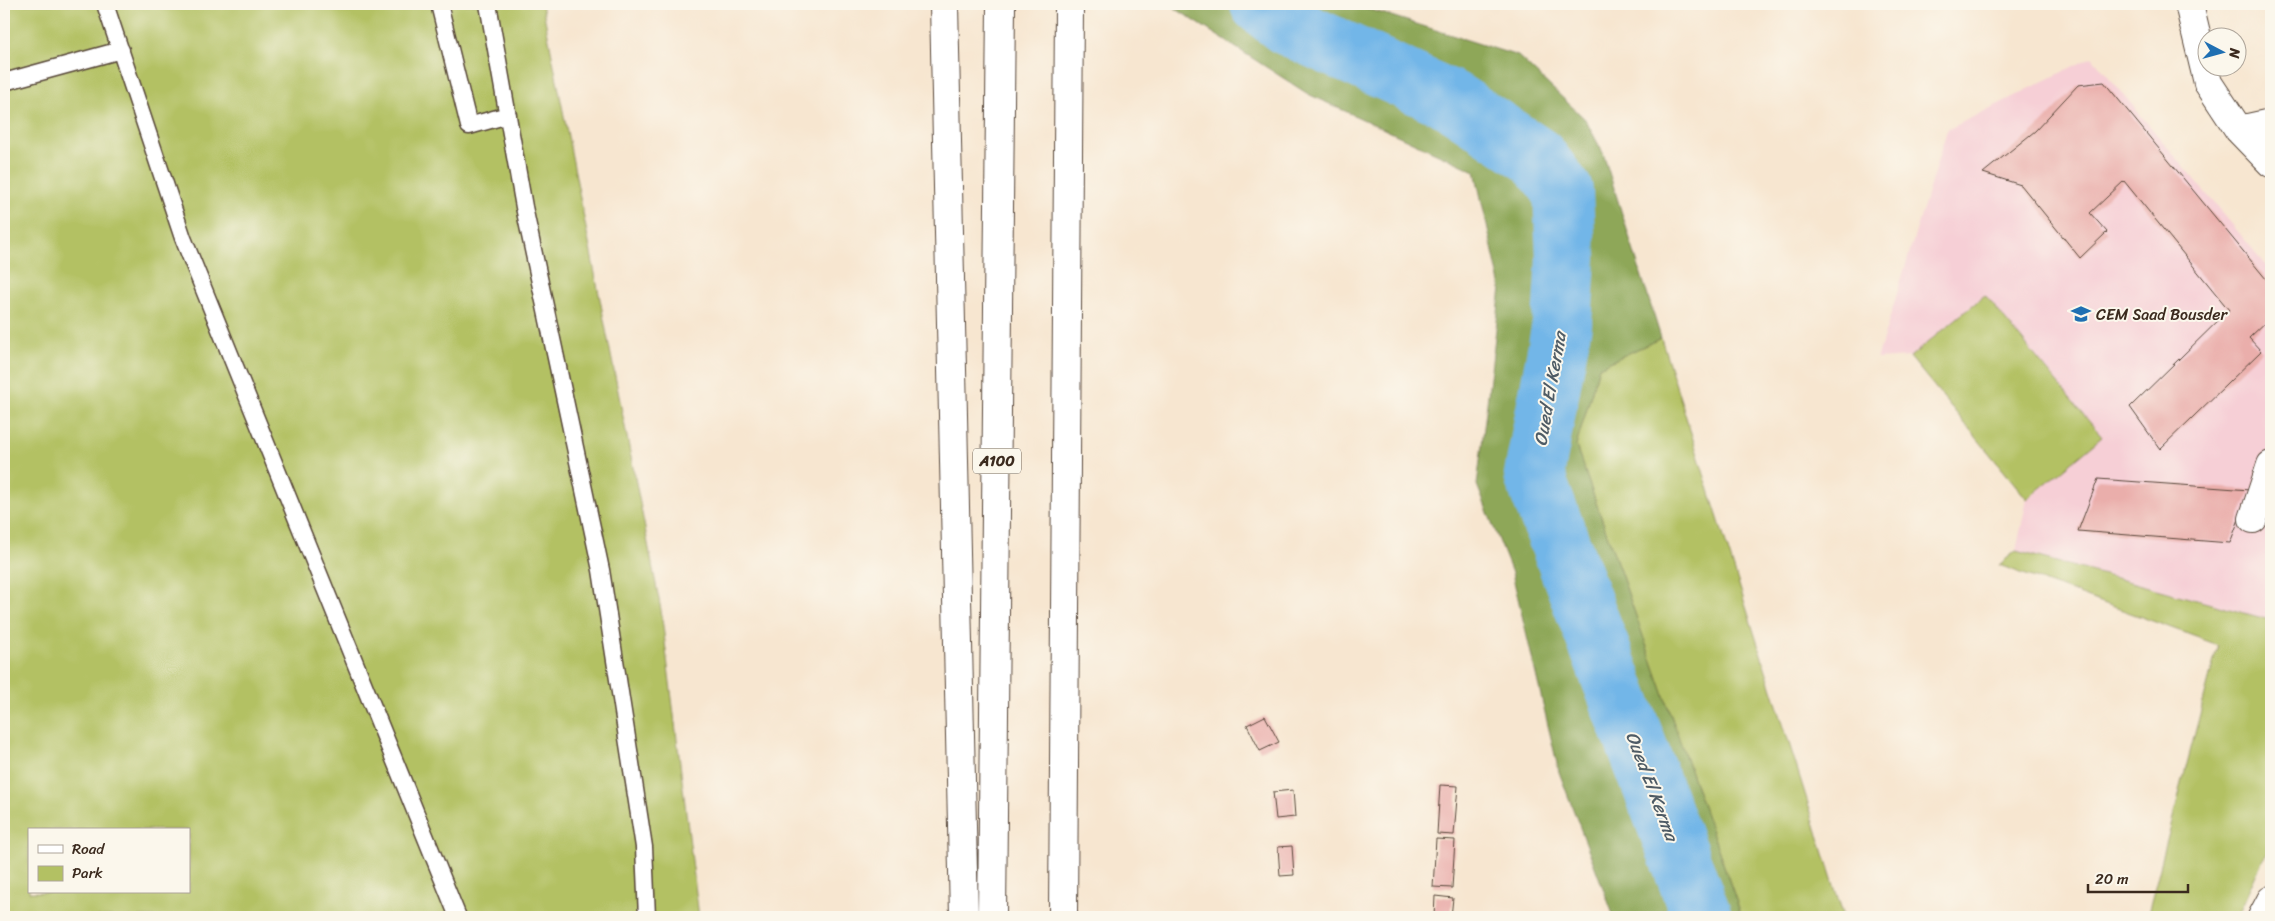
<svg xmlns="http://www.w3.org/2000/svg" width="2275" height="921" font-family="Sriracha,sans-serif">
<rect width="100%" height="100%" fill="#fbf7ec"/>
<filter id="ink" filterUnits="userSpaceOnUse"><feTurbulence type="fractalNoise" baseFrequency=".02" numOctaves="2"/><feDisplacementMap in="SourceGraphic" scale="10" xChannelSelector="R" yChannelSelector="G"/><feConvolveMatrix kernelMatrix="1 2 1 2 8 2 1 2 1" color-interpolation-filters="sRGB"/></filter>
<filter id="wash" filterUnits="userSpaceOnUse"><feTurbulence type="fractalNoise" baseFrequency=".0096" numOctaves="4" result="noise"/><feDisplacementMap in="SourceGraphic" scale="20" xChannelSelector="R" yChannelSelector="G"/><feGaussianBlur stdDeviation="1.12" result="paint"/><feColorMatrix in="noise" values="0 0 0 0 0 0 0 0 0 0 0 0 0 0 0 0 0 1.4 0 .05"/><feComposite in="paint" operator="in"/></filter>
<g filter="url(#wash)">
<rect width="100%" height="100%" fill="#f7e6d0"/>
<path fill="#f6cfd6" d="M2092,57l179,214 -1,349 -254,-69 11,-52 -116,-142 -34,2 70,-229z"/>
<path fill="#b3c163" stroke="#777640" fill-rule="evenodd" d="M4,4h538l119,606 38,307h-695zM29,830h160v62h-160z
M1985,295l117,142 -75,62 -117,-142z
M1661,338l183,579h-102l-166,-471 23,-79z
M2016,551l254,69 1,-4v233l-8,10 -26,58h-90l71,-272 -219,-80z"/>
<path fill="#8ea759" stroke="#64683c" d="M1175,4h178l165,52 67,63 18,34 58,185 -62,29 -23,79 166,471h-128l-55,-145 -47,-199 -35,-88 24,-197 -26,-117 -167,-77 -132,-85z"/>
<g fill="none" stroke-linecap="round" stroke-linejoin="round">
<path stroke="#72b6e8" stroke-width="60" d="M1260,4l26,21 167,76 84,56 26,34 3,67 -4,66 -28,151 168,442"/>
</g>
<g id="blocks">
<path fill="#eaaeab" d="M2104,82l167,203v32l-22,21 12,13 -101,98 -30,-42 99,-97 -105,-129 -34,32 17,19 -27,26 -59,-73 -38,-12 52,-42 43,-46z
M2098,479l152,11 -20,53 -152,-12z
M1265,716l14,26 -19,9 -13,-26z
M1440,785l18,1 -4,49 -17,-1z
M1293,790l2,27 -19,2 -3,-27z
M1436,839l19,1 -3,48 -19,-1z
M1292,846l2,29 -14,1 -2,-29z
M1435,896l18,2 -2,19h-17z"/>
</g>
</g>
<g filter="url(#ink)">
<use href="#blocks" fill-opacity="0" stroke="#574639" stroke-width="1"/>
<g fill="none" stroke-linecap="round" stroke-linejoin="round">
<defs>
<path id="service" d="M105,4l78,234 275,679
M439,4l30,122 39,-11
M488,4l36,203 77,363 43,277 3,70
M4,82l117,-32"/>
<path id="minor" d="M2189,4l19,79 31,47 32,33
M2239,130l32,-7
M2253,519l18,-54
M2262,917l9,-17"/>
<path id="motorway" d="M944,4l20,913
M992,917l9,-913
M1063,917l6,-913"/>
</defs>
<use href="#service" stroke="#574639" stroke-width="19"/>
<use href="#minor" stroke="#574639" stroke-width="30"/>
<use href="#motorway" stroke="#574639" stroke-width="30"/>
<use href="#service" stroke="#fff" stroke-width="16"/>
<use href="#minor" stroke="#fff" stroke-width="28"/>
<use href="#motorway" stroke="#fff" stroke-width="28"/>
</g>
</g>
<defs>
<symbol id="school-bare" viewBox="-9 -9 18 18"><path d="M0-5L7-2L0 1L-7-2ZM-4 1L0 2.5L4 1V4Q0 6-4 4Z" fill="#1f6fb2" stroke="#fbf7ec" stroke-width="2.5" paint-order="stroke"/></symbol>
</defs>
<g fill-rule="evenodd">
<use href="#school-bare" x="2067" y="300" width="28" height="28"/>
</g>
<g text-anchor="middle" dominant-baseline="central" stroke-width="4" stroke-linejoin="round" paint-order="stroke">
<rect fill="#fbf7ec" stroke="#75685c" stroke-width="1" x="973" y="448.5" width="48" height="25" rx="4"/>
<g font-size="15" font-weight="bold" fill="#3b2a1e">
<text x="997" y="461">A100</text>
</g>
<g font-size="16" fill="#3b2a1e" stroke="#fbf7ec" text-anchor="start">
<text x="2096" y="314">CEM Saad Bousder</text>
</g>
<g font-size="18" font-style="italic" fill="#4e5b65" stroke="#fbf7ec">
<text transform="translate(1550 389) rotate(-80)">Oued El Kerma</text>
<text transform="translate(1652 786) rotate(69)">Oued El Kerma</text>
</g>
</g>
<rect width="2275" height="921" fill="none" stroke="#fbf7ec" stroke-width="20"/>
<rect x="28" y="828" width="162" height="65" fill="#fbf7ec" stroke="#aea59a"/>
<rect x="38" y="845" width="25" height="8" fill="#ffffff" stroke="#aea59a"/>
<text x="72" y="854" font-size="15" fill="#3b2a1e">Road</text>
<rect x="38" y="866" width="25" height="15" fill="#b3c163" stroke="#aea59a"/>
<text x="72" y="878" font-size="15" fill="#3b2a1e">Park</text>
<g transform="translate(2222 52) rotate(96)"><circle r="24" fill="#fbf7ec" stroke="#aea59a"/>
<path d="M0-4L9 19L0 12L-9 19Z" fill="#1f6fb2"/>
<text y="-8" font-size="14" font-weight="bold" text-anchor="middle" fill="#3b2a1e">N</text>
</g>
<path d="M2088 884v8h100v-8" fill="none" stroke="#3b2a1e" stroke-width="2.5"/>
<text x="2095" y="884" font-size="15" fill="#3b2a1e" stroke="#fbf7ec" stroke-width="4" paint-order="stroke">20 m</text>
</svg>
